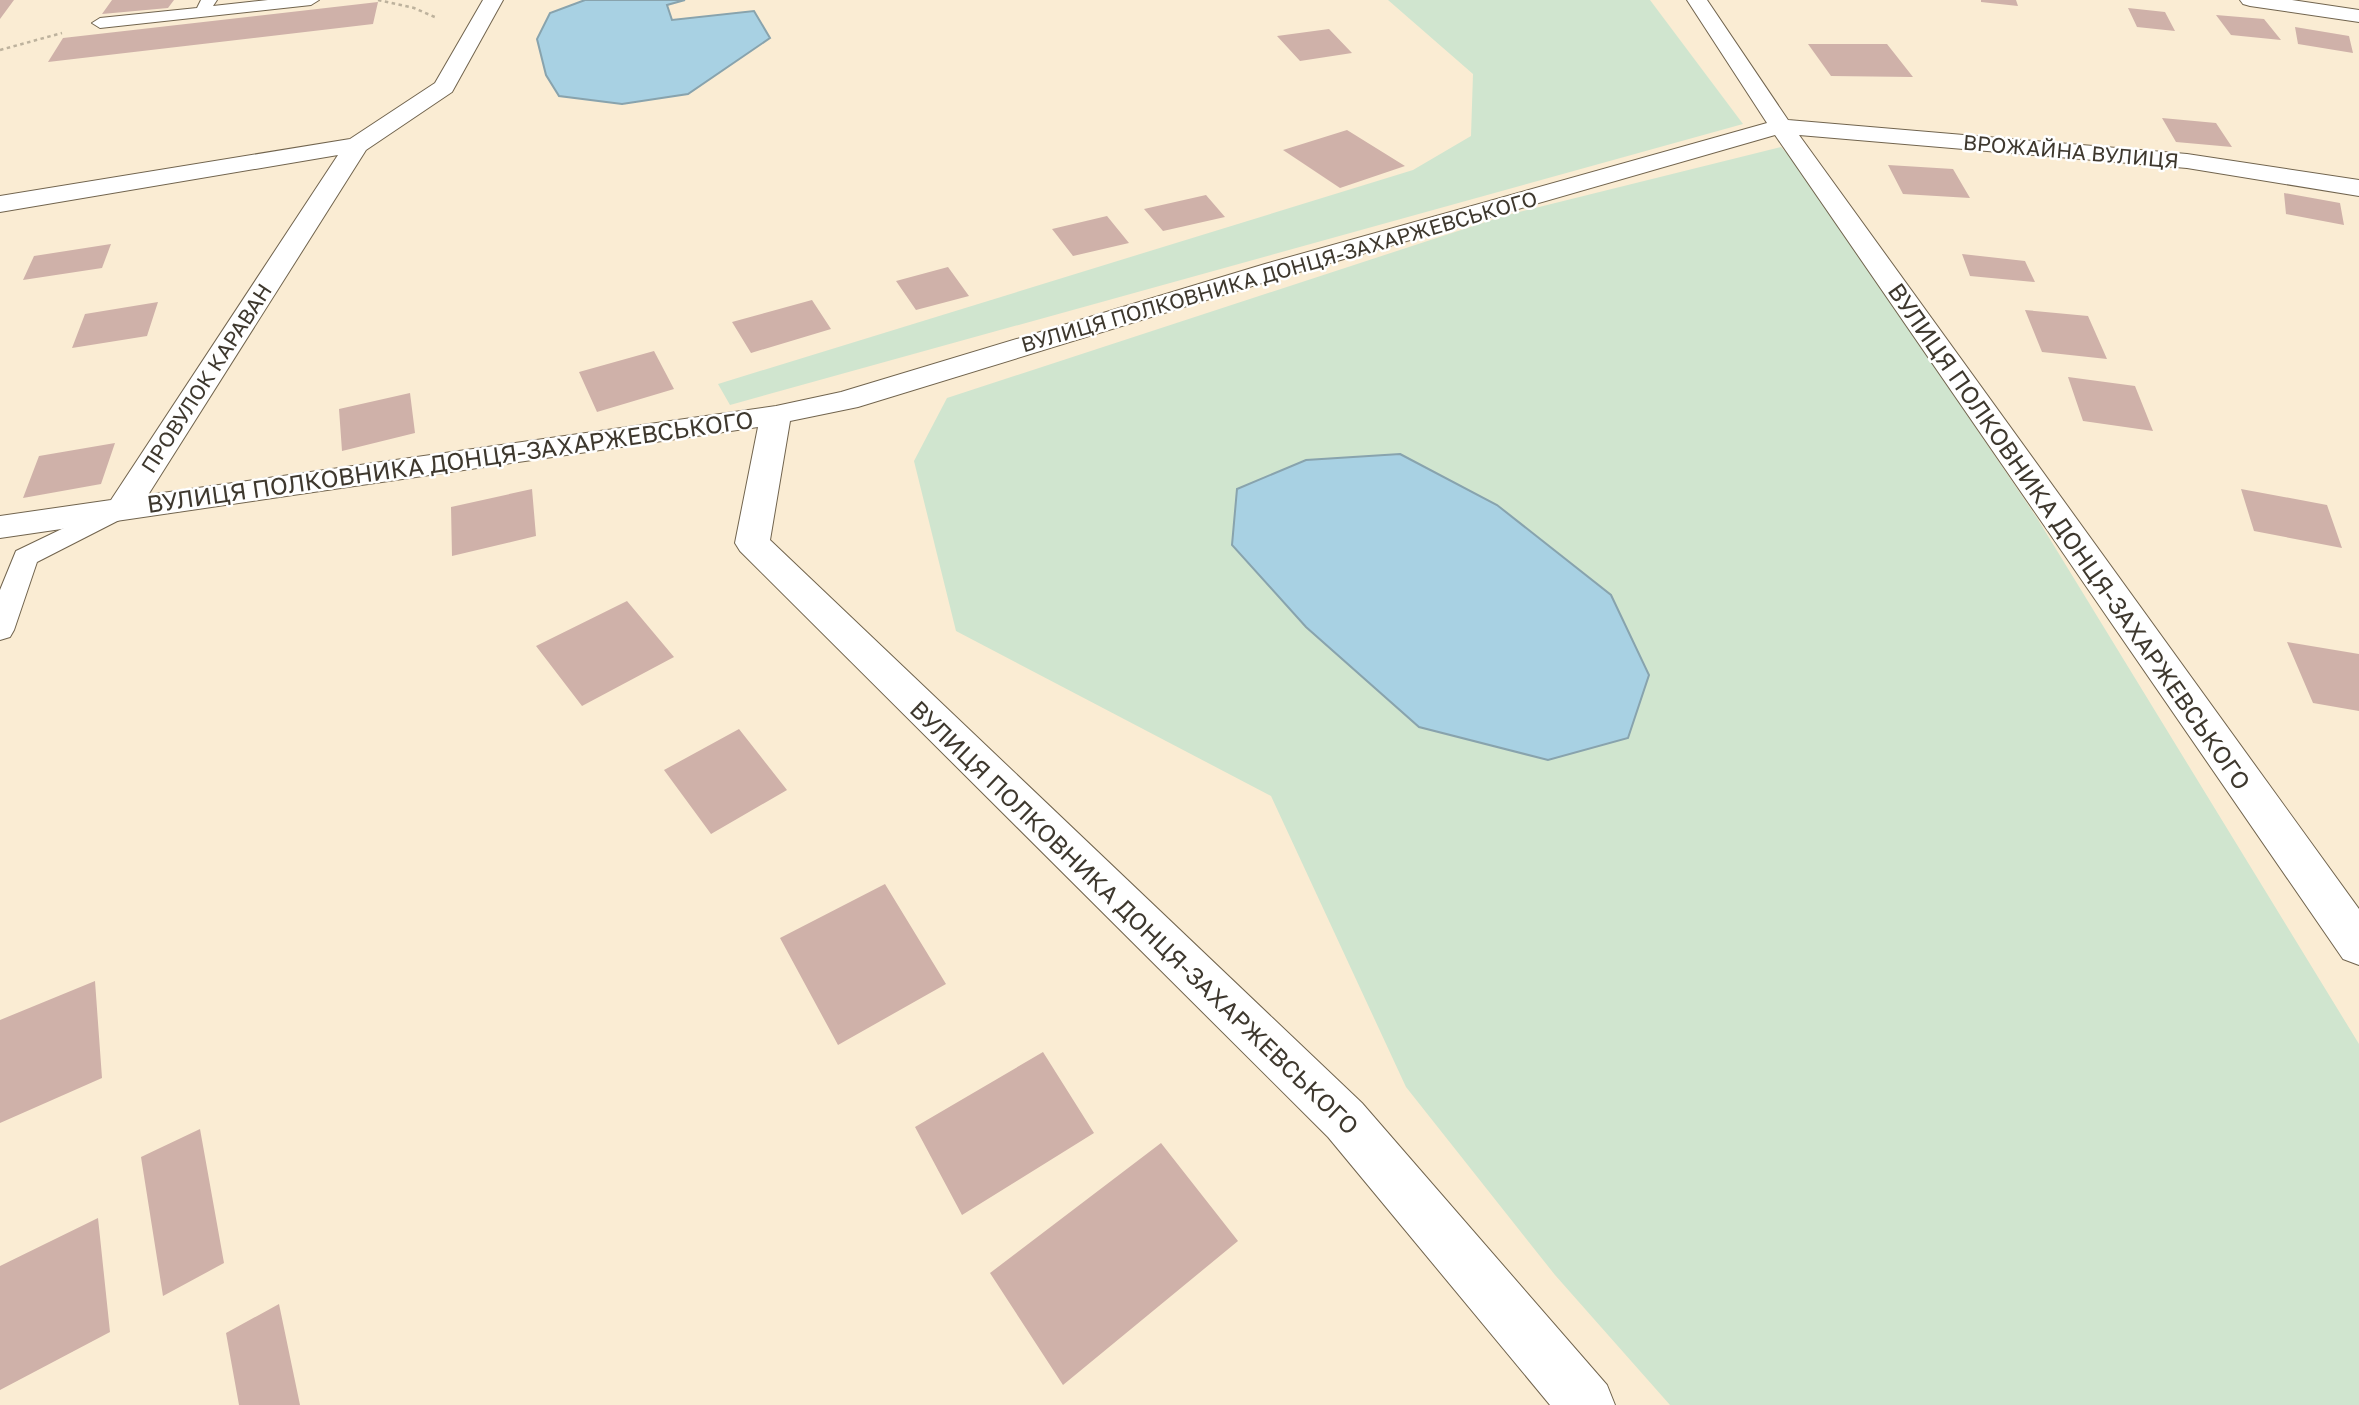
<svg xmlns="http://www.w3.org/2000/svg" width="2359" height="1405" font-family="'Golos Text',sans-serif">
<rect width="100%" height="100%" fill="#faecd3"/>
<path fill="#d0e5cf" fill-rule="evenodd" d="M1388,0h262l93,124 -1013,281 -12,-21 695,-214 58,-34 2,-62z
M1781,147l16,17 240,354 322,526v361h-689l-115,-130 -149,-188 -135,-291 -315,-165 -42,-170 33,-63 560,-183zM1233,545l186,182 -113,-100z"/>
<path fill="#a8d1e3" stroke="#88a3ad" stroke-width="2" d="M585,0h100l-18,5 5,15 82,-9 16,27 -82,56 -66,10 -63,-8 -13,-21 -9,-36 13,-26z
M1400,454l97,51 114,90 38,80 -21,63 -80,22 -129,-33 -113,-100 -74,-82 5,-56 69,-29z"/>
<path fill="#cfb1a9" d="M0,0h14l-14,19z
M112,0h62l-6,8 -66,6z
M1981,0h35l2,6 -37,-4z
M378,2l-5,22 -325,38 15,-24z
M2128,8l37,4 10,19 -38,-4z
M2216,15l48,4 17,21 -50,-5z
M2295,27l54,9 4,17 -55,-9z
M1329,29l23,24 -52,8 -23,-25z
M1808,44h79l26,33 -82,-1z
M2162,118l54,5 16,24 -56,-5z
M1347,130l58,36 -65,22 -57,-38z
M1888,165l65,4 17,29 -67,-4z
M2284,193l56,10 4,22 -58,-11z
M1206,195l19,22 -62,14 -19,-22z
M1107,216l22,27 -56,13 -21,-27z
M111,244l-9,24 -79,12 11,-24z
M1962,254l63,7 10,21 -65,-6z
M948,267l21,29 -53,14 -20,-29z
M812,300l19,29 -80,24 -19,-31z
M158,302l-11,34 -75,12 13,-34z
M2025,310l63,6 19,43 -65,-7z
M654,351l20,38 -77,23 -18,-40z
M2068,377l67,9 18,45 -70,-10z
M410,393l5,40 -73,18 -3,-42z
M115,443l-14,41 -78,14 16,-42z
M532,489l4,47 -84,20 -1,-49z
M2241,489l86,16 15,43 -88,-17z
M627,601l47,56 -92,49 -46,-60z
M2287,642l72,12v57l-46,-8z
M739,729l48,61 -76,44 -47,-64z
M885,884l61,100 -108,61 -58,-107z
M95,981l7,97 -102,45v-103z
M1043,1052l51,81 -132,82 -47,-88z
M200,1129l24,134 -61,33 -22,-139z
M1161,1143l77,98 -175,144 -73,-112z
M98,1218l12,114 -110,58v-124z
M279,1304l21,101h-61l-13,-72z"/>
<g fill="none" stroke-linecap="round" stroke-linejoin="round">
<defs>
<path id="lane" d="M201,0h16l-4,6 55,-6h51l-8,5 -211,23 -8,-5 8,-5 97,-10z
M122,500l9,2 4,6 -4,6 -94,48 -23,68 -4,7 -10,3v-50l16,-39z"/>
<path id="street" d="M483,0h20l-51,92 -86,58 -218,345 628,-89 65,-14 424,-128 502,-141 -80,-123h20l81,120 399,34 172,26v16l-172,-28 -388,-33 560,774v56l-16,-6 -568,-824 -490,141 -427,131 -68,14 -20,119 592,563 245,282 8,20h-65l-222,-268 -588,-586 -5,-8 23,-116 -758,111v-22l111,-16 227,-345 -338,57v-16l350,-57 85,-56z
M2240,0h52l67,10v12l-109,-16 -7,-2z"/>
</defs>
<use href="#lane" stroke="#71644e" stroke-width="2"/>
<use href="#street" stroke="#71644e" stroke-width="2"/>
<path stroke="#bdb29d" stroke-width="2.5" stroke-dasharray="3.5 3.5" stroke-linecap="butt" d="M378,0l36,8 23,10
M0,50l62,-17"/>
<use href="#lane" fill="#fff" fill-rule="evenodd"/>
<use href="#street" fill="#fff" fill-rule="evenodd"/>
</g>
<g text-anchor="middle" dominant-baseline="central" stroke-width="5" stroke-linejoin="round" paint-order="stroke">
<g font-size="21" fill="#3e382e" stroke="#fff">
<text transform="translate(2071 151) rotate(5)">ВРОЖАЙНА ВУЛИЦЯ</text>
<text transform="translate(1279 271) rotate(-16)">ВУЛИЦЯ ПОЛКОВНИКА ДОНЦЯ-ЗАХАРЖЕВСЬКОГО</text>
<text transform="translate(206 378) rotate(-57)">ПРОВУЛОК КАРАВАН</text>
</g>
<g font-size="24" fill="#3e382e" stroke="#fff">
<text transform="translate(450 461) rotate(-8)">ВУЛИЦЯ ПОЛКОВНИКА ДОНЦЯ-ЗАХАРЖЕВСЬКОГО</text>
<text transform="translate(2070 536) rotate(55)">ВУЛИЦЯ ПОЛКОВНИКА ДОНЦЯ-ЗАХАРЖЕВСЬКОГО</text>
<text transform="translate(1135 917) rotate(44)">ВУЛИЦЯ ПОЛКОВНИКА ДОНЦЯ-ЗАХАРЖЕВСЬКОГО</text>
</g>
</g>
</svg>
